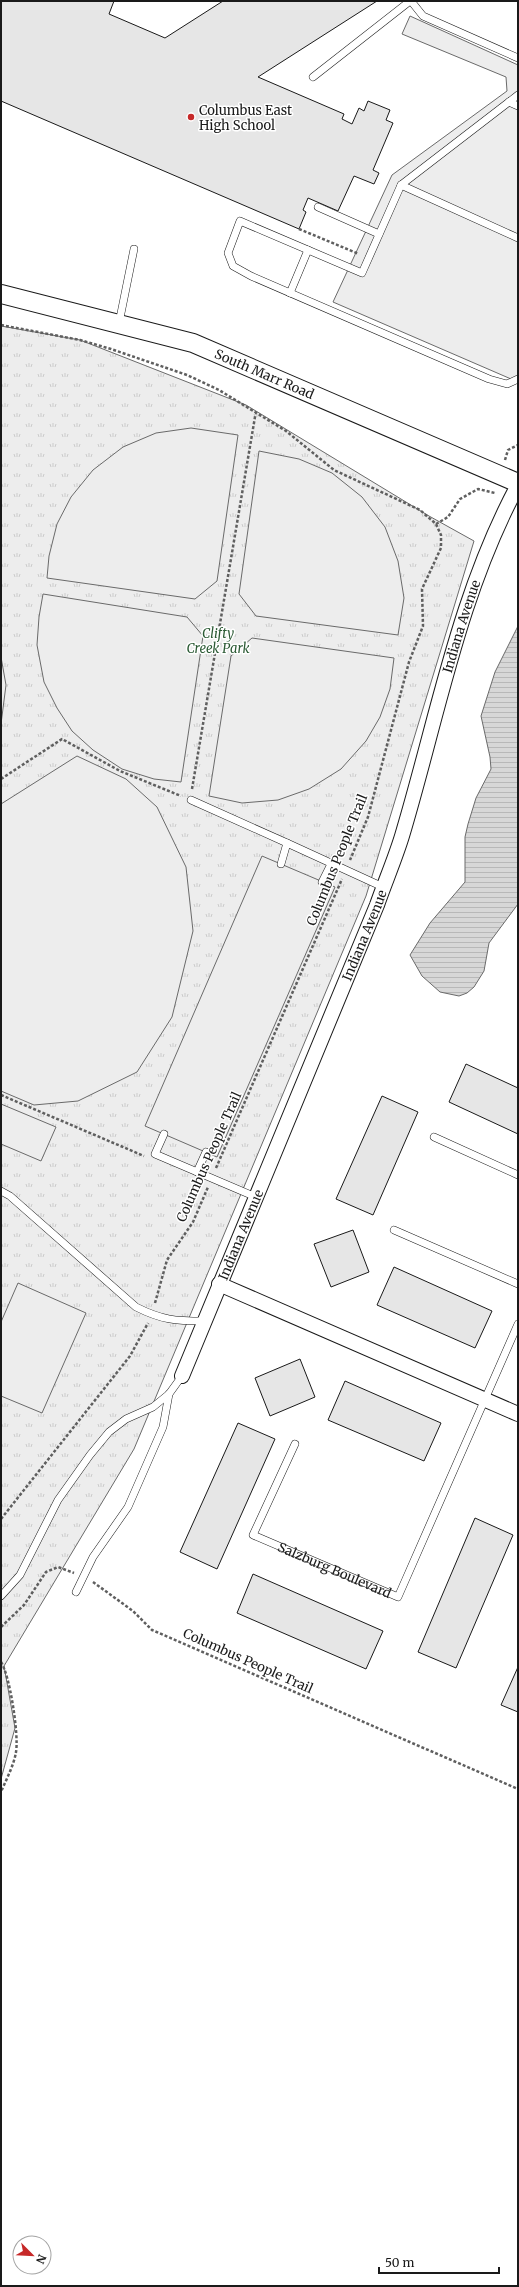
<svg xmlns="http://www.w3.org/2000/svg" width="519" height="2287" font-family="Merriweather,serif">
<defs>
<pattern id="park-tufts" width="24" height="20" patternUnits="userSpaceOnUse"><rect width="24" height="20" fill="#ededed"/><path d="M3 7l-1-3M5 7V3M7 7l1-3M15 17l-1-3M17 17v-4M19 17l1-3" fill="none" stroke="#cbcbcb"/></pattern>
<pattern id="water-rules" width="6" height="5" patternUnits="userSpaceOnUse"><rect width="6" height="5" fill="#d7d7d7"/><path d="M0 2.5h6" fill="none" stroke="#b8b8b8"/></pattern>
</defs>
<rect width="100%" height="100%" fill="#fff"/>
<path fill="url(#park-tufts)" stroke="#6a6a6a" d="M1,326l79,14 166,65 183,111 45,25 -108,355 -232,553 -130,217 11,62 -14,51z"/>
<path fill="#ededed" stroke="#6a6a6a" d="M410,16l108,49v317l-185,-80 59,-127 115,-84 -1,-14 -104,-43z
M191,428l47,7 -21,146 -22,18 -148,-21 2,-22 8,-32 14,-27 22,-27 30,-23 33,-14z
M259,451l40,8 33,14 30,24 23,30 13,34 6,37 -6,37 -142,-19 -17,-22z
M43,594l144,23 16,19 -22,146 -27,-3 -32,-10 -29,-19 -21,-19 -15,-23 -13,-26 -7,-37 2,-28z
M252,638l142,20 -4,31 -10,28 -14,24 -25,28 -32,20 -31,11 -36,3 -33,-7 22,-140z
M1,657l5,28 -5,39z
M77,756l49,23 31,28 29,60 7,64 -21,86 -35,55 -59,29 -44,4 -33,-14v-287z
M262,856l73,31 -118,270 -72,-31z
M1,1104l55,23 -15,34 -40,-17z
M18,1283l68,30 -44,100 -41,-17v-74z"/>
<path fill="url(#water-rules)" stroke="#6a6a6a" d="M518,626v278l-29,39 -5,28 -10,16 -7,6 -8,3 -19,-4 -18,-16 -12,-21 20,-32 35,-41v-45l3,-13 8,-26 15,-29 -1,-12 -9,-41 14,-44z"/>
<path fill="#e6e6e6" stroke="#1a1a1a" d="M1,1h113l-5,13 56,24 58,-37h154l-119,76 86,37 -2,5 10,5 7,-16 5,3 4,-10 22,9 -4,10 7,3 -20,47 6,3 -5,11 -20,-8 -16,35 -30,-13 -5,12 3,2 -7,17 -298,-128z
M466,1064l52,24v46l-69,-32z
M382,1096l36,16 -45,103 -37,-16z
M353,1230l16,42 -38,15 -17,-43z
M394,1267l98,44 -17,37 -98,-43z
M300,1359l15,38 -45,19 -15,-38z
M345,1381l96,42 -17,38 -96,-41z
M238,1423l37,16 -58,130 -37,-17z
M475,1518l38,17 -57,133 -38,-16z
M253,1574l130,57 -17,38 -129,-56z
M518,1667v45l-17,-7z"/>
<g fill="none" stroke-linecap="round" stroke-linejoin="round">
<defs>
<g id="service">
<path d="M411,1l12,15 95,42"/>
<path d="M313,77l97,-76"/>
<path d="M518,95l-117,90 -39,88 -122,-52 -12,32 5,13 18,10 238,103 18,5 11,-5"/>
<path d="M509,102l9,4"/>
<path d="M401,185l117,53"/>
<path d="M318,207l61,27"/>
<path d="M290,293l18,-43"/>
<path d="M119,323l15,-74"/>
<path d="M191,800l96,43"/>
<path d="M281,864l6,-21 96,44"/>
<path d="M322,882l9,-18"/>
<path d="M164,1134l-9,20 101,43"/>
<path d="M434,1137l84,38"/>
<path d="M197,1172l9,-20"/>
<path d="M1,1191l9,5 126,111c26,13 39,14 68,14"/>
<path d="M394,1230l124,54"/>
<path id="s1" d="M295,1444l-42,91 145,62 120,-273"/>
<path d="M76,1592l17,-35 35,-50 35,-80 6,-33"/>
<path d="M1,1596l19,-21 38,-75 32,-45 19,-23 17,-13 27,-12 16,-13 13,-18"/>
</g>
<g id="minor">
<path d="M219,1284l299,130"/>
<path id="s2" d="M182,1376l195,-471c8,-23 18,-46 25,-69 36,-120 56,-239 116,-351"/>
</g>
<g id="tertiary">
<path id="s3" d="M1,294l192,49 325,140"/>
</g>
</defs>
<use href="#service" stroke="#1a1a1a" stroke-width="8"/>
<use href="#minor" stroke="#1a1a1a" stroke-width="16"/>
<use href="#tertiary" stroke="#1a1a1a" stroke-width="20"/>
<path stroke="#5f5f5f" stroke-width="2.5" stroke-dasharray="3 2" stroke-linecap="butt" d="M299,229l60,25
M1,325l79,15 31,9 76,26 32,15 67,41 48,39 86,40 16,14 5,11v13l-19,41 1,37 -14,36 -41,155 -18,43
M505,460l3,-10 10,-5
M436,524l12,-7 12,-18 18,-10 17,4
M1,779l61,-40 58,32 61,25
M192,789l64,-378
M1,1095l143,61
M216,1168l126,-289
M155,1303l12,-43 26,-38 15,-35
M1,1519l129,-163 18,-33
M93,1582l40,29 19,19 366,159
M1,1627l23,-22 22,-33 12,-5 16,6
M1,1662c9,14 18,73 15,90 -2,13 -10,28 -15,40"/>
<use href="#service" stroke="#fff" stroke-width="7"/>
<use href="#minor" stroke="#fff" stroke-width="14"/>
<use href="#tertiary" stroke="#fff" stroke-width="18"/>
</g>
<circle fill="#c62828" stroke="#fff" stroke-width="1.5" cx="191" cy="117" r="4"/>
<g text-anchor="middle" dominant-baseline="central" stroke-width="3" stroke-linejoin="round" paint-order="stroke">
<g font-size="13" fill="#1a1a1a" stroke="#fff" text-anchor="start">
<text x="199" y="110">Columbus East<tspan x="199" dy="15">High School</tspan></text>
</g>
<g font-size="13" fill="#1a1a1a" stroke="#fff">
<text stroke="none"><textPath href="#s3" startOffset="276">South Marr Road</textPath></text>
<text stroke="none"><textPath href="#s2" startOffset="801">Indiana Avenue</textPath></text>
<text transform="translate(337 860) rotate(-68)">Columbus People Trail</text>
<text stroke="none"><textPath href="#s2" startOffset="477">Indiana Avenue</textPath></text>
<text transform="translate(209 1157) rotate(-66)">Columbus People Trail</text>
<text stroke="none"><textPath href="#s2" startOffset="153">Indiana Avenue</textPath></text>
<text stroke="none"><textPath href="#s1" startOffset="189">Salzburg Boulevard</textPath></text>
<text transform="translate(248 1661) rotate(24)">Columbus People Trail</text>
</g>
<g font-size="13" font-style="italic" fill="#2b5a34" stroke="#fff">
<text x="218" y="633">Clifty<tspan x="218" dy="15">Creek Park</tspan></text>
</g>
</g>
<rect width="519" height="2287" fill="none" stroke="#1a1a1a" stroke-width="4"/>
<g transform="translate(32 2255) rotate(114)"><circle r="19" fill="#ffffff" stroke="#a3a3a3"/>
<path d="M0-3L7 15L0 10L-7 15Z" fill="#c62828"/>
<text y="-6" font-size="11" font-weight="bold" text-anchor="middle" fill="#1a1a1a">N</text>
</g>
<path d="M379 2267v6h120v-6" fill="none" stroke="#1a1a1a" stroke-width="2"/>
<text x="385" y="2267" font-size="12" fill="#1a1a1a" stroke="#ffffff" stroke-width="3" paint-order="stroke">50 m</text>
</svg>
